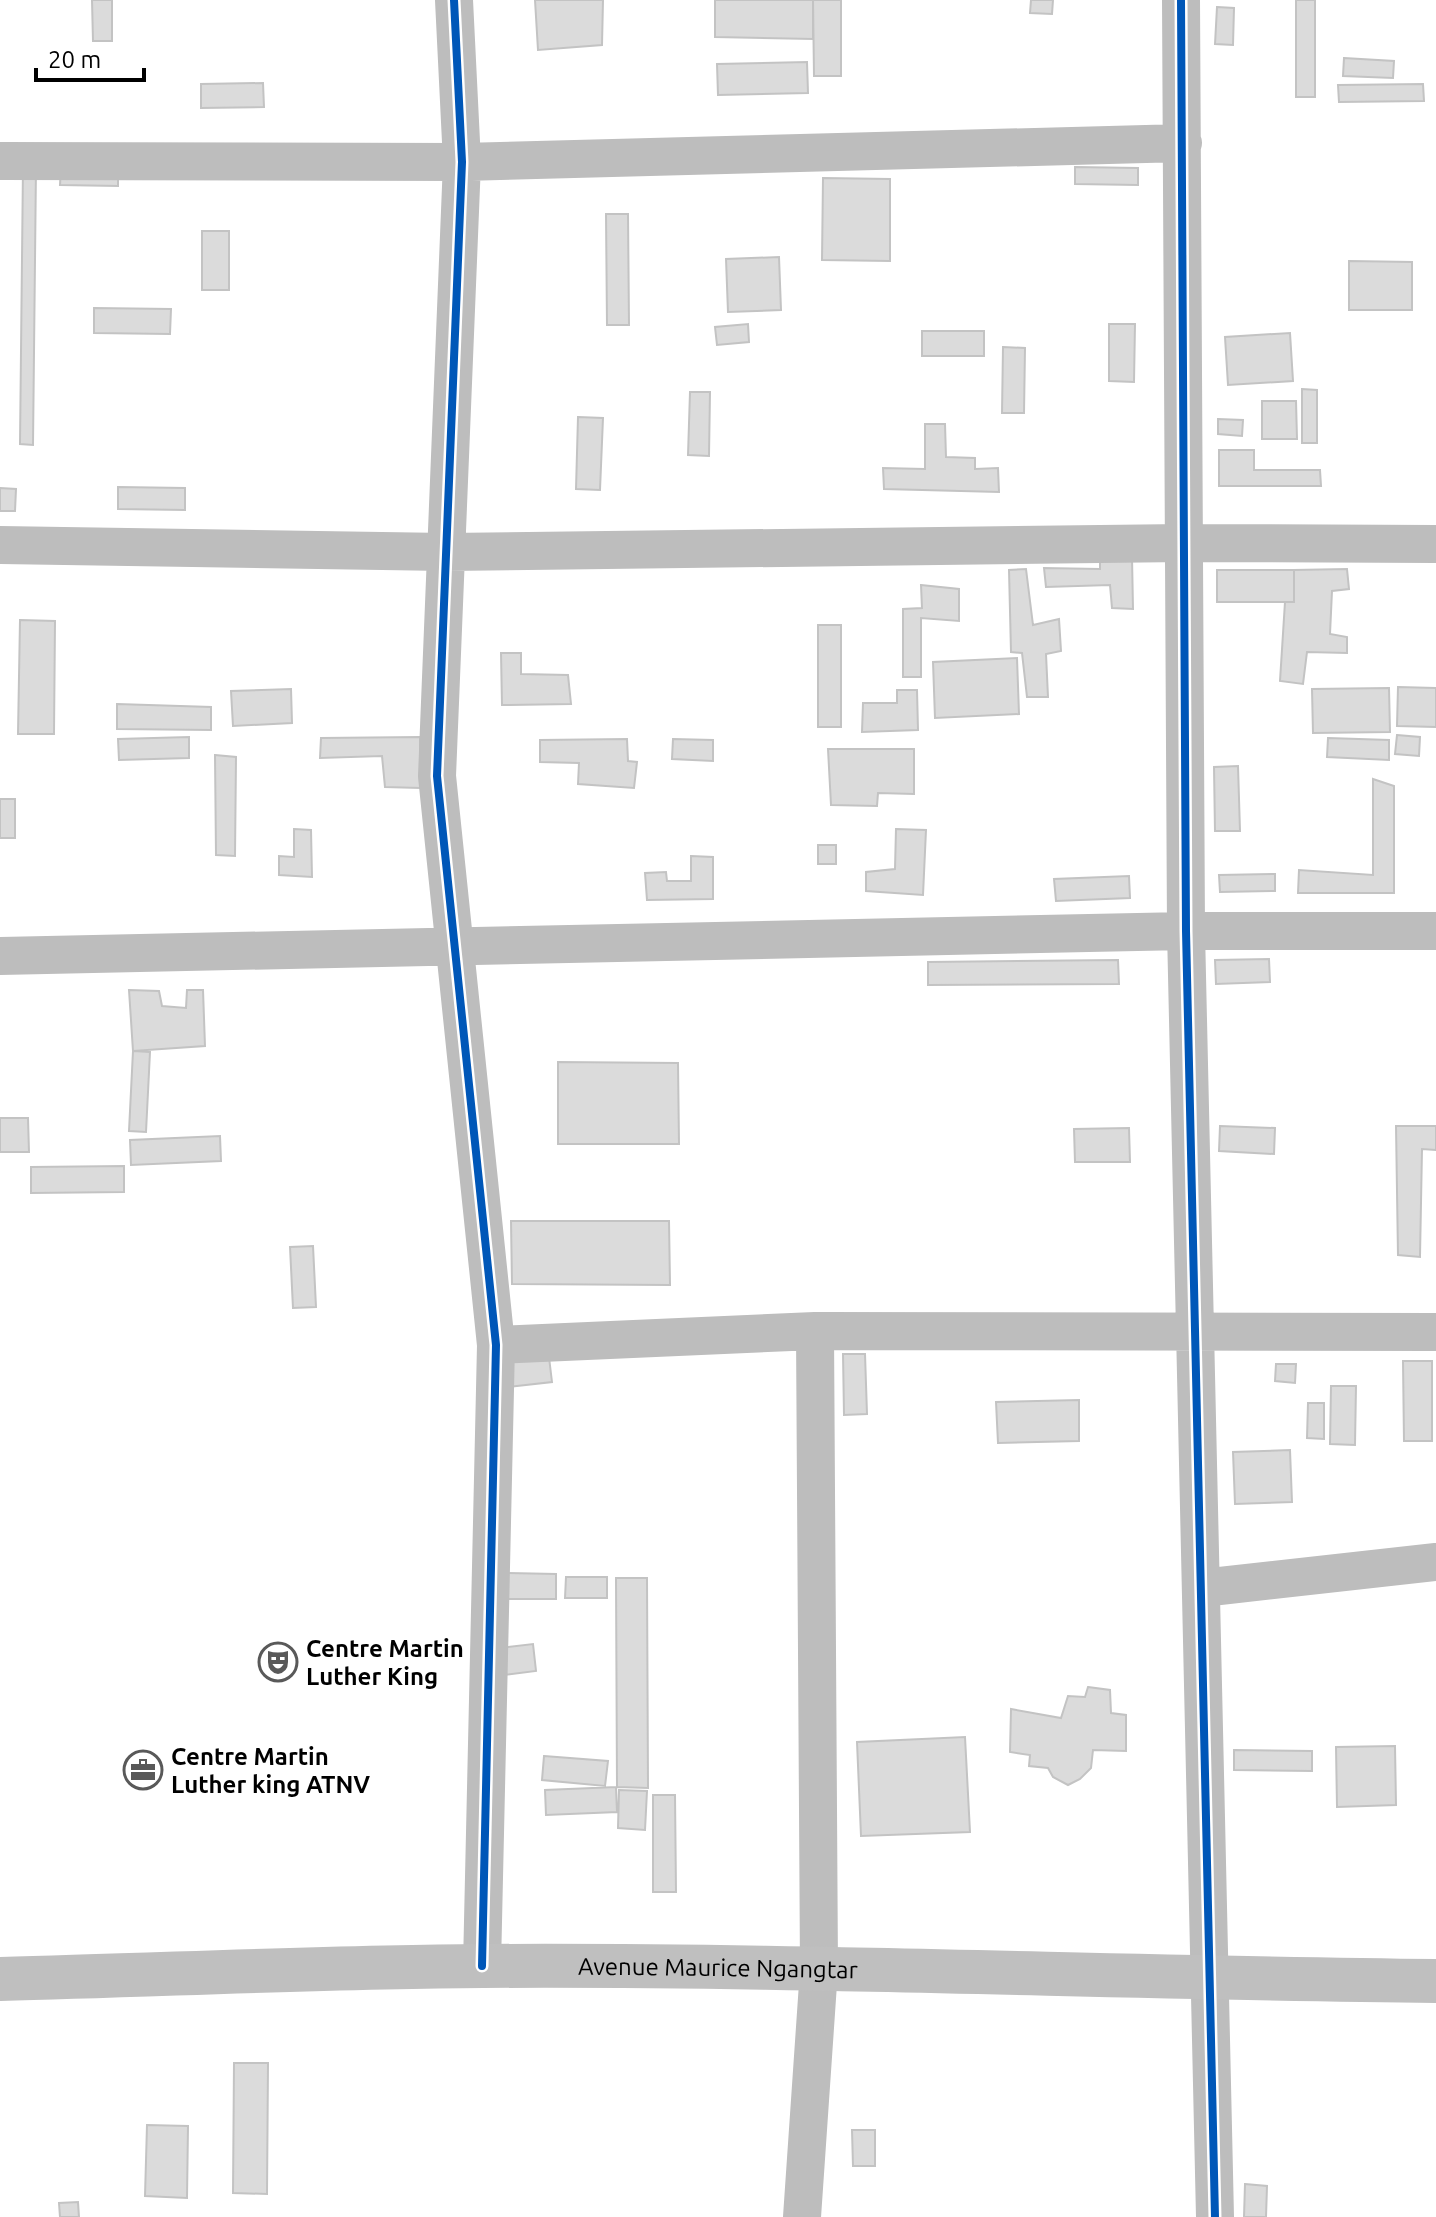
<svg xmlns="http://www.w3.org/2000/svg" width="1436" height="2217" font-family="Ubuntu,sans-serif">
<rect width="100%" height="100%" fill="#fff"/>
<path fill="#dbdbdb" stroke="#c3c3c3" stroke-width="2" d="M92,0h20v41h-19z
M535,0h68l-1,45 -64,5z
M715,0h98v39l-98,-2z
M813,0h28v76h-27z
M1031,0h22l-1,14 -22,-1z
M1296,0h19v97h-19z
M1217,7l17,1 -1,37 -18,-1z
M1344,58l50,3 -1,17 -50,-2z
M807,62l1,31 -90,2 -1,-31z
M263,83l1,24 -63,1v-24z
M1423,84l1,17 -85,1 -1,-17z
M23,166l13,1 -3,278 -13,-1z
M61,167l57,1v18l-58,-1z
M1075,167l63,1v17l-63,-1z
M823,178l67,1v82l-68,-1z
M606,214h22l1,111h-22z
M202,231h27v59h-27z
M779,257l2,53 -53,2 -2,-53z
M1349,261l63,1v48h-63z
M94,308l77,1 -1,25 -76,-1z
M748,324l1,18 -32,3 -2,-18z
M1109,324h26l-1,58 -25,-1z
M922,331h62v25h-62z
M1290,333l3,48 -65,4 -3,-48z
M1003,347l22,1 -1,65h-22z
M1302,389l15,1v53h-15z
M690,392h20l-1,64 -21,-1z
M1262,401h34l1,38h-35z
M578,417l25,1 -3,72 -24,-1z
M1218,419l25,1 -1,16 -24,-2z
M925,424h20l1,33 29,1v11l23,-1 1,24 -115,-3 -1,-21 42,1z
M1219,450h35v20h66l1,16h-102z
M118,487l67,1v22l-67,-1z
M0,488l16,1 -1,22h-15z
M1100,555l32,2 1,52 -21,-1 -2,-23 -64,2 -2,-19 56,1z
M1026,569l7,56 26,-6 2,32 -15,3 2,43h-21l-5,-44 -11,-1 -2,-82z
M1347,569l2,20 -17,2 -2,43 17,3v16l-40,-1 -4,32 -23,-3 5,-79h9v-32z
M1217,570h77v32h-77z
M921,585l38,4v32l-38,-3v59h-18v-68l19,-1z
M20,620l35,1 -1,113h-36z
M818,625h23v102h-23z
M501,653h20v21l47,1 3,29 -69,1z
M1017,658l2,56 -84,4 -2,-56z
M1398,687l38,1v39l-39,-1z
M1389,688l1,44 -77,1 -1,-44z
M291,689l1,34 -59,3 -2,-35z
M897,690h20l1,40 -56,2 1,-29h34z
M117,704l94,3v23l-94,-1z
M1397,735l23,2 -1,19 -24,-2z
M189,737v21l-70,2 -1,-21z
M420,737v51l-35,-1 -3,-31 -62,2 1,-20z
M1328,738l61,2v20l-62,-3z
M627,739l1,22 9,1 -3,26 -56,-4 1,-21 -39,-1v-22z
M673,739l40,1v21l-41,-2z
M828,749h86v45l-36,-1 -1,13 -46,-1z
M215,755l21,2 -1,99 -19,-1z
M1238,766l2,65h-25l-1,-64z
M1373,779l21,7v107h-96l1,-23 74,5z
M0,799h15v39h-15z
M294,829l17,1 1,47 -33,-2v-19l15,1z
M896,829l30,1 -3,65 -57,-4v-19l29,-3z
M818,845h18v19h-18z
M691,856l22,1v42l-66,1 -2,-27 21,-1 1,9h24z
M1275,874v17l-55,1 -1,-17z
M1129,876l1,22 -74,3 -2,-22z
M1269,959l1,23 -54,2 -1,-24z
M1118,960l1,24 -191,1v-23z
M129,990l30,1 3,15 24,2 1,-18h16l2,56 -72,5z
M133,1051l17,1 -4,80 -17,-1z
M558,1062l120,1 1,81h-121z
M0,1118h28l1,34h-29z
M1220,1126l55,2 -1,26 -55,-3z
M1396,1126h40v24l-14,-1 -2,108 -22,-2z
M1129,1128l1,34h-55l-1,-33z
M220,1136l1,25 -90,4 -1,-25z
M124,1166v26l-93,1v-26z
M511,1221h158l1,64 -158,-1z
M313,1246l3,61 -23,1 -3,-61z
M548,1349l4,33 -44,5 -5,-32z
M843,1354h22l2,60 -23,1z
M1403,1361h29v80h-28z
M1276,1364h20l-1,19 -20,-2z
M1331,1386h25l-1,59 -25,-1z
M1079,1400v41l-81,2 -2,-41z
M1308,1403h16v36l-17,-1z
M1290,1450l2,52 -57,2 -2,-52z
M505,1573l51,1v25h-51z
M566,1577h41v21h-42z
M616,1578h31l1,210 -31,-1z
M533,1644l3,27 -33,4 -3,-27z
M1088,1687l22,3 1,23 15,2v36l-33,-1 -2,18 -11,11 -12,6 -15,-8 -5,-9 -19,-2 1,-11 -20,-3 1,-43 50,9 7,-22 17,1z
M965,1737l5,95 -109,4 -4,-94z
M1395,1746l1,59 -59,2 -1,-60z
M1234,1750l78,1v20l-78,-1z
M544,1756l64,5 -3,25 -63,-6z
M616,1787l1,25 -71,3 -1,-25z
M619,1790l28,1 -2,39 -27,-2z
M653,1795h22l1,97h-23z
M234,2063h34l-1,131 -34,-1z
M147,2125l41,1 -1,72 -42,-2z
M852,2130h23v36h-22z
M1245,2184l22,2 -1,31h-22z
M78,2202l1,15h-19l-1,-14z"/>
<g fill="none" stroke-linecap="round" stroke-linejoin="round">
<path stroke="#bdbdbd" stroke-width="38" d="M454,0l8,162 -25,614 59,569 -14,621
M1181,0l5,931 29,1286
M0,161l462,1 721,-19
M0,545l446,7 738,-9 252,1
M0,956l1186,-25h250
M496,1345l319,-14 621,1
M1202,1588l234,-26
M802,2217l17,-248 -4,-638"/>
<path stroke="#bfbfbf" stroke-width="44" id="s1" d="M0,1979c161,-4 322,-12 483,-13 318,-2 635,12 953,15"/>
<defs>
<path id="cycleway" d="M454,0l8,162 -25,614 59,569 -14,621
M1181,0l5,931 29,1286"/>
</defs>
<use href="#cycleway" stroke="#fff" stroke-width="13"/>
<use href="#cycleway" stroke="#0057b8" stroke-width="8"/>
</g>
<defs>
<symbol id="theatre-ring" viewBox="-11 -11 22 22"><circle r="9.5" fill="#fff" stroke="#595959" stroke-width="1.5"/><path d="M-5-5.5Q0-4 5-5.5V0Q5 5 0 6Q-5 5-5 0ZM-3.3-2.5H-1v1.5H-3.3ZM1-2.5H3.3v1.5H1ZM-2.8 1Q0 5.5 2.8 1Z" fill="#595959"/></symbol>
<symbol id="office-ring" viewBox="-11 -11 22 22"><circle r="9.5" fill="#fff" stroke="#595959" stroke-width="1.5"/><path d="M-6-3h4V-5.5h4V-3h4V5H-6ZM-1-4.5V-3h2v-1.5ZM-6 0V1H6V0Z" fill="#595959"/></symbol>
</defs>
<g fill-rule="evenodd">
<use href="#theatre-ring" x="256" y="1640" width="44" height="44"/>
<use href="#office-ring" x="121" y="1748" width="44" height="44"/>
</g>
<g text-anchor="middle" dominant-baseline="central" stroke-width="7" stroke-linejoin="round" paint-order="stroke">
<g font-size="24" font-weight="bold" fill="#000" stroke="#fff" text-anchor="start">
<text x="306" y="1648">Centre Martin<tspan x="306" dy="28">Luther King</tspan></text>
<text x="171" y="1756">Centre Martin<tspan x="171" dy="28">Luther king ATNV</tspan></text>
</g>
<g font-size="24" fill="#000" stroke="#fff">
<text stroke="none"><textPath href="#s1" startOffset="718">Avenue Maurice Ngangtar</textPath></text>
</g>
</g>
<path d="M36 68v12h108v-12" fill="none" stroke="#000000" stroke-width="4"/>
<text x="48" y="68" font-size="24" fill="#000000" stroke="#ffffff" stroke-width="6" paint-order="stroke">20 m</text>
</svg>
